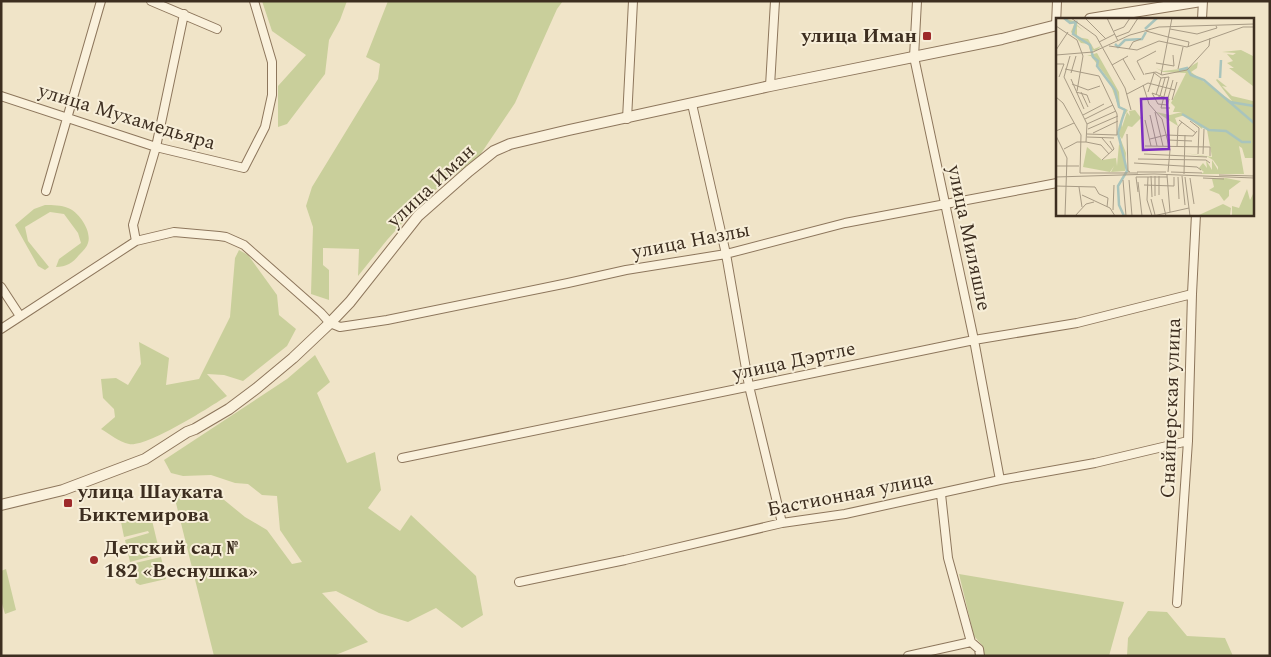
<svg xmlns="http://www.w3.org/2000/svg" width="1271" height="657" font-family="Spectral,serif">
<rect width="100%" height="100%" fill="#f0e4c8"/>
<path fill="#c9cf9b" d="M262,1h85l-7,19 -11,20 -4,34 -38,50 -9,3v-41l28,-31 -34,-24z
M388,1h175l-6,8 -42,94 -35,52 -56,44 -37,41 -29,36 1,-27 -36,-1v17l6,5v30l-18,-6 2,-67 -7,-21 6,-19 66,-108 2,-15 -14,-7z
M45,205c8,0 16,0 23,3 11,4 24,23 20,35 -1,4 -5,8 -9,12 -6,8 -13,12 -23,12l3,-8 22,-16 -3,-10 -14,-19 -14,-2 -25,15 3,14 21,26 -4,3 -7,-4 -23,-41 19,-16z
M239,250l9,5 29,40 2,20 17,14 -9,17 -44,35 -19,-6 -17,-1 20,22c-17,11 -81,52 -98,48 -10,-2 -19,-10 -28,-15l14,-12 -1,-8 -11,-11 -2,-19 15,-1 12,7 13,-21 -2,-22 30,16 -3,27 33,-6 31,-62 5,-59z
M315,355l15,27 -13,11 30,70 28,-11 6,38 -13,18 32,23 11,-16 65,61 7,39 -21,13 -26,-20 -28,14 -29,-9 -43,-22 -14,2 46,49 -35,14h-119l-42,-169 23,2 28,10 22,18 22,13 25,34 10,-2 -22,-32 -3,-34 -15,-1 -14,-11 -13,-1 -24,-8 -28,1 -12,-3 -7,-13 123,-81z
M150,512l10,42 -30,8 -5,-22 24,-7 -1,-2 -24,6 -3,-15z
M161,557l5,22 -26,6 -4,-2 -5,-19z
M6,569l10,41 -11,4 -4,-14v-29z
M959,574l165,28 -15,54h-124l-3,-11 -8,-9z
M1148,611l19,1 20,24 38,2 8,18h-106l1,-18z"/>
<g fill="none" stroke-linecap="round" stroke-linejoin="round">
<defs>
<path id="minor" d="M151,1l66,28
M917,1l-3,56 60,283 26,140
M1202,19l1,-18
M1056,25l1,-24
M770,86l5,-85
M1,96l155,51 88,21 21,-41 7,-32v-33l-18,-61
M692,104l34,150 23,132 33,137
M627,119l6,-118
M46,191l55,-190
M136,241l-3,-16 23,-78 28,-133
M1,287l19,29
M1,329l135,-88 38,-9 45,4 7,1 18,8 77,68 9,10 10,4 47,-7 181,-37 58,-13 100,-16 119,-31 212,-40
M402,458l572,-118 103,-17 115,-29
M941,494l7,64 23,84 8,7 1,7
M519,582l106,-22 157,-37 63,-9 155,-34 95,-17 93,-22
M1177,603l11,-162 4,-147 4,-80
M908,656l63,-14"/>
<path id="tertiary" d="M1090,19l111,-18
M1,505l62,-15 82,-31 42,-27 8,-3 34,-20 28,-21 36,-30 37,-35 20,-21 68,-86 51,-45 25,-20 16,-7 59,-14 201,-44 232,-47 55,-14"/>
</defs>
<use href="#minor" stroke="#8d765c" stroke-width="10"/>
<use href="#tertiary" stroke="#8d765c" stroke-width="12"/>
<use href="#minor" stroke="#faf1dc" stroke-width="8"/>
<use href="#tertiary" stroke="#faf1dc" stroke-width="10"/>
</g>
<g fill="#9e2a2b" stroke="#f7eed8" stroke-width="2">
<rect x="922" y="31" width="10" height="10" rx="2.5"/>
<rect x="63" y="498" width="10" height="10" rx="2.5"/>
<circle cx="94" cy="560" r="5"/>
</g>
<g text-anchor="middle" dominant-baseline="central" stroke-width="4" stroke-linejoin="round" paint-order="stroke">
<g font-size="20" font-weight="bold" fill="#3d2e20" stroke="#f7eed8" text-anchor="start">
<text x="917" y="36" text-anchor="end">улица Иман</text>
<text x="78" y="492">улица Шауката<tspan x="78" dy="23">Биктемирова</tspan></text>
<text x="104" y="548">Детский сад №<tspan x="104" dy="23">182 «Веснушка»</tspan></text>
</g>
<g font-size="20" fill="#3d2e20" stroke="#f7eed8">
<text transform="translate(127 117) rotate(17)">улица Мухамедьяра</text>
<text transform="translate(431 186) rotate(-43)">улица Иман</text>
<text transform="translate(969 238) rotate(78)">улица Миляшле</text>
<text transform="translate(691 241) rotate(-11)">улица Назлы</text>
<text transform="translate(794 361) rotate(-12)">улица Дэртле</text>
<text transform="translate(1171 408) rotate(-88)">Снайперская улица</text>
<text transform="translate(850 494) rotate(-11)">Бастионная улица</text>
</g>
</g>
<g transform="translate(1056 18)">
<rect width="198" height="198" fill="#f0e4c8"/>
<path d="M6,0l16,4 -1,3 7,6 -7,-5v11l11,2 6,10 7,-3 -5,5 -6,-1 -2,-6 -7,-1 -10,-11 4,-10 -4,2zM185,32l12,6v30l-24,-18h5l-7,-5 6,-2 -6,-7 6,1 3,-2 -14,-1zM41,35l22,39 1,15 8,3 -7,11 1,6 5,-15 3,4 -1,-5 6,-1 6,8 -9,9 -4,-1 -6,13 -3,-4 7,18 -1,18 -14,1 3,-6 -4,6 -27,-5 4,-20 15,13 14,-2 1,8 2,-22 2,3 -3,-14 3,-14 4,-9 -6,-2 -10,-28 -18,-24h-4zM142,44l-1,6 -6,4 27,20 14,9 -16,-21 1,-1 10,8 -5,-1 10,10 21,5v57h-8l-3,-10 -3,-2 5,28h-43l3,-2 -5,-4 4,-5 4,5 -1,-8 6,10v-10l6,10v-3l-5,-7 -5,-3 -23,-4 27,4 -5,-27 -4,-4 -1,3 -17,-14 -10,3 3,8 -22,-14 14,3 12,-3h-9l2,-5 -4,-4 15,-30 -23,-1 -7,-4 7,3 25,-3zM170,160l15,3 -12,9v6l-5,5 -5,-7 -10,-4 5,-3 -2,-8zM191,171l3,11 3,-6v21h-21v-9l7,2zM167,186l8,4 -1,7h-31z" fill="#c9cf9b"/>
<path fill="none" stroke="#a9c4bc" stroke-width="2.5" d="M8,0l6,5 6,-1 -3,12 17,11 3,12 5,4 -1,5 18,24 4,17 6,3 -7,23 9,38 -9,15 1,19 5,11M89,11l12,-11M59,26l3,3 7,-7 17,-1 4,-7M123,52l8,-2 4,7 13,5 50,43M164,60l1,-18M174,84l24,4M126,96l27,16 17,1 16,11h9"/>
<path fill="none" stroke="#a89b85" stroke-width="1" d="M15,0l25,18 29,52 6,22M29,0l21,21M51,0l11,23M0,8l21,14 6,16 -6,35M114,11l27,5 20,-6 -1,-2M58,13l10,-4 6,-9M90,13l22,6M60,19l13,-5 9,-14M112,19l21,5 -1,5M43,24l16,-8M53,28l28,4 22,-9 28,6 56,-20h11M73,31l4,-7 8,-3M0,32l12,-18M0,37l37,-3 37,-17 29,-8 95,-3M14,38l-6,21 23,47 -1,18M67,41l12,21M100,45l18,3 -1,-11M0,46h8l-5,13M56,47l16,-9M9,51l34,7 18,38v21l-30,-1M122,51l5,-22M97,54l8,6 -5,17M15,55l5,-17M89,56l11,-2 6,3 25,-5 22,-24 1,-8M88,57l-7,-14 19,-10M105,57l11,-57M105,60l8,-1 -8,31h9M15,61l13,30M16,66l16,6 12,-4M87,67l6,19 13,15 8,31 -2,22M20,74l11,3 3,8M25,74l7,15M92,74l6,-19M96,75l17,6 -2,8M96,75l6,11 9,1M71,76l21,-11 27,7M0,79l7,6 18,32 -1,38h58M112,80l5,-18M99,81l5,-3 5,-18M116,82l5,-18M99,94l8,34M27,97l21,-11M94,97l7,31M29,101l28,-14M89,102l6,26M123,102l17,13M134,103l9,7 -1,26M31,106l29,-13M32,111l30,-13M0,113l18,-8M37,115l25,-12M71,116l1,37 2,1M0,118l11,22 -2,58M31,119l27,1M46,120l11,13M94,121l16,-4 27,1 4,-5M112,122l24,1M89,128l65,1v9M121,129l1,-20 4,-5M8,131l13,-7h9l15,3 8,9M88,136l63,3M147,136l1,-25M82,141l68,1 4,3M46,142l12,-11 -4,-8M78,145l63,4 4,3M0,148h23M81,154h29M115,154l31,1M128,156l1,-39M111,157l3,37M163,157l35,1M95,158l1,21M99,158v20M103,158v19M126,158l3,29M0,159l98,-3 100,4M92,159l-1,23 5,16M122,159l1,22M129,159l5,39M134,160l4,26M147,160l21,1M67,162l3,36M73,162l3,36M82,164l4,34M88,167l30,1v-9M0,168l39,1 4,7 9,4 -1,9M23,169l3,20M82,174l-2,-15h31M26,177l28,13 5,8M95,181l4,16M106,181l4,17M57,192l1,-25M19,198l11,-12 8,-2M97,198l36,-8"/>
<path fill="#7b2cbf" fill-opacity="0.15" stroke="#7b2cbf" stroke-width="2.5" d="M111,80l2,51 -26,1 -2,-51z"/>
<rect width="198" height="198" fill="none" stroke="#3d2e20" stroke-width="2.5"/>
</g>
<rect width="1271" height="657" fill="none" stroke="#3d2e20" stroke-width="5"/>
</svg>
